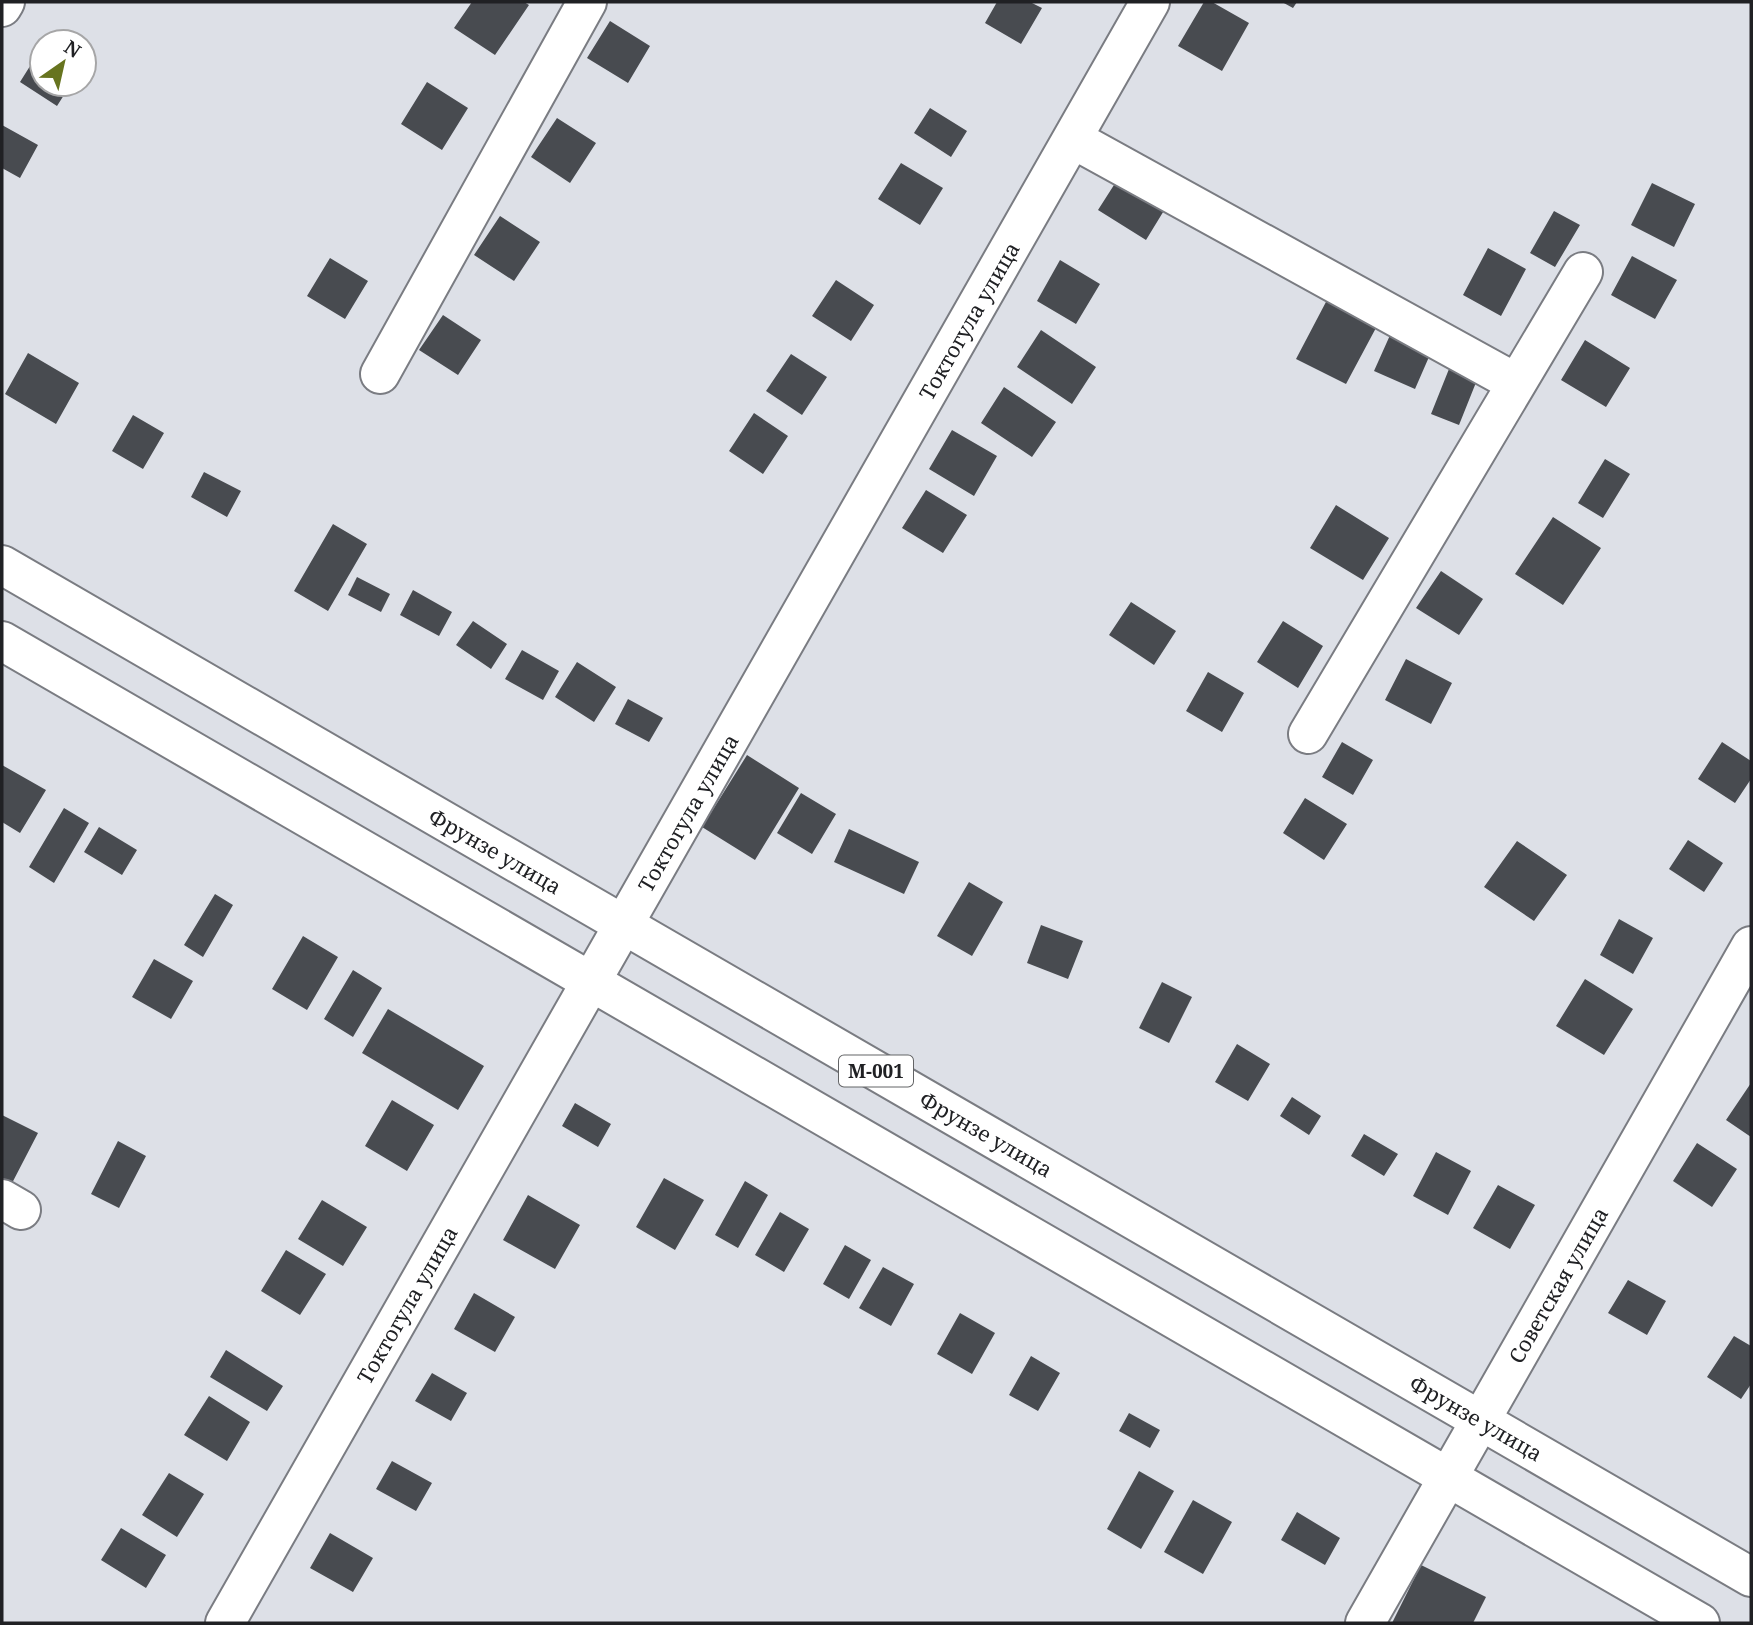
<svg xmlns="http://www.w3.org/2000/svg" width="1753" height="1625" font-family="'Noto Serif',serif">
<rect width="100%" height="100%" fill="#dde0e7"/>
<path fill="#484b50" d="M472,2h52l5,3 -34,50 -41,-27z
M997,2h33l12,6 -21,36 -36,-21z
M1204,2h8l37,21 -27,48 -44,-25z
M1282,2h15l-4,6z
M610,21l40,25 -22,37 -41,-25z
M42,47v37h29l-14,22 -37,-24z
M427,82l41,26 -26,42 -41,-26z
M930,108l37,23 -16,26 -37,-24z
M557,118l39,25 -26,40 -39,-26z
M2,125l36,20 -18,33 -18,-10z
M901,163l42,25 -23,37 -42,-26z
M1121,174l47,30 -22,36 -48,-30z
M1652,183l43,21 -21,43 -43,-22z
M1554,211l26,14 -25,42 -25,-14z
M500,216l40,26 -26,39 -40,-26z
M1488,248l38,21 -25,47 -38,-21z
M1632,256l45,24 -22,39 -44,-24z
M330,258l38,23 -23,38 -38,-23z
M1060,260l40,24 -24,40 -39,-23z
M836,280l38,25 -23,36 -39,-25z
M1327,300l50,26 -31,58 -50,-25z
M443,315l38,25 -23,35 -39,-25z
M1041,330l55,37 -24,37 -55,-37z
M1391,333l41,17 -17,39 -41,-18z
M1585,340l45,28 -24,39 -45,-27z
M28,353l51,30 -23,41 -51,-30z
M791,354l36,23 -25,38 -36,-24z
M1451,364l28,11 -20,50 -28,-11z
M1004,387l52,35 -24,35 -51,-34z
M754,413l34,23 -25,38 -34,-23z
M133,415l31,18 -21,36 -31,-18z
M952,430l45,26 -23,40 -45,-27z
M1605,459l25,15 -27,44 -25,-15z
M204,472l37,19 -14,26 -36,-20z
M926,490l41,25 -24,38 -41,-25z
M1336,505l53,33 -26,42 -53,-32z
M1553,517l48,31 -38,57 -48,-31z
M333,524l34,20 -39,67 -34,-20z
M1441,571l42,28 -24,36 -43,-27z
M357,577l33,17 -9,18 -33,-17z
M413,590l39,22 -13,24 -39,-21z
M1131,602l45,29 -22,34 -45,-30z
M473,621l34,23 -16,25 -35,-24z
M1283,621l40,25 -25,42 -41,-26z
M522,650l37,21 -16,29 -38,-21z
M1406,659l46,24 -21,41 -46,-24z
M577,662l39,25 -22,35 -39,-25z
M1208,672l36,21 -22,39 -36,-21z
M628,699l35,19 -14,24 -34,-18z
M1342,742l31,18 -20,35 -31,-18z
M1722,742l29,19v18l-16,24 -37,-24z
M747,755l52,33 -44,72 -53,-33z
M2,765l44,25 -26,43 -18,-11z
M801,793l35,21 -24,40 -35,-21z
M1305,798l42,26 -23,36 -41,-27z
M64,808l25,15 -35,60 -25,-16z
M99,827l38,23 -15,25 -38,-23z
M849,829l70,33 -15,32 -70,-32z
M1688,840l35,23 -19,29 -35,-23z
M1517,841l50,34 -33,46 -50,-34z
M969,882l34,20 -31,54 -35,-20z
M215,894l18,11 -30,52 -19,-12z
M1619,919l34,19 -20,36 -33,-19z
M1041,925l42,16 -15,38 -41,-16z
M303,936l35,21 -31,53 -35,-21z
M154,959l39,22 -22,38 -39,-22z
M353,970l29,18 -29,49 -29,-18z
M1585,979l48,30 -29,46 -48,-29z
M1162,982l30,15 -23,46 -30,-15z
M388,1009l96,57 -26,44 -96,-57z
M1237,1044l33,20 -22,37 -33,-19z
M1751,1083v54l-25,-17z
M1292,1097l29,19 -12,19 -29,-19z
M392,1100l42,25 -27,46 -42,-25z
M575,1103l36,21 -13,23 -36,-21z
M2,1115l36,18 -28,54 -8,-5z
M1364,1134l34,20 -14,22 -33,-20z
M118,1141l28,15 -27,52 -28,-14z
M1697,1143l40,26 -25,38 -39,-26z
M1436,1152l35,19 -23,44 -35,-19z
M664,1178l40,22 -29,50 -39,-23z
M745,1181l23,14 -30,53 -23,-13z
M1498,1185l37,20 -25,44 -37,-21z
M528,1195l52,30 -25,44 -52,-29z
M322,1200l45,27 -24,39 -45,-27z
M780,1212l29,17 -25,43 -29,-17z
M845,1245l26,15 -22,39 -26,-15z
M286,1250l40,24 -26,41 -39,-24z
M883,1267l31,17 -23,42 -32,-18z
M1628,1280l38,21 -19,34 -39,-22z
M474,1293l41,24 -20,35 -41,-23z
M960,1313l35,20 -23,41 -35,-20z
M1734,1336l17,10v38l-10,15 -34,-22z
M226,1350l57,36 -16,25 -57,-34z
M1031,1356l29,17 -22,38 -29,-16z
M432,1373l35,20 -16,28 -36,-20z
M209,1396l41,26 -23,39 -43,-26z
M1129,1413l31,17 -10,18 -31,-17z
M392,1461l40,22 -16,28 -40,-22z
M1139,1471l35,20 -33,58 -34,-20z
M169,1473l35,21 -27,43 -35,-22z
M1193,1500l39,22 -29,52 -39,-22z
M1297,1512l43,26 -15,27 -44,-25z
M121,1528l45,27 -20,33 -45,-28z
M330,1533l43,25 -20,34 -43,-24z
M1421,1565l65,32 -13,26h-81z"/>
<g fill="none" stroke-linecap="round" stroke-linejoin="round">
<defs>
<path id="minor" d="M2,7l3,-5
M1073,139l443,244
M380,374l207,-372
M1308,734l275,-462
M2,1199l19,11
M225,1623l925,-1621
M1365,1623l386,-677"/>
<path id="major" d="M2,565l1749,1012
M2,641l1698,982"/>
</defs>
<use href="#minor" stroke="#7a7c82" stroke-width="42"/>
<use href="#major" stroke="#7a7c82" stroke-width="42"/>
<use href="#minor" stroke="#fff" stroke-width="38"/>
<use href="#major" stroke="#fff" stroke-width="38"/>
</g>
<g text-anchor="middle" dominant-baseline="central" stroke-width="7" stroke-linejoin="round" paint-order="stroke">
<rect fill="#fff" stroke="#636466" stroke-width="2" x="839" y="1055.5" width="74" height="31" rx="5"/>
<g font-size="19" font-weight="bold" fill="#202124">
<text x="876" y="1071">M-001</text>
</g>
<g font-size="21" fill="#202124" stroke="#fff">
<text transform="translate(969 321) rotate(-60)">Токтогула улица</text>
<text transform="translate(688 813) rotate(-60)">Токтогула улица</text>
<text transform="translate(495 851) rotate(30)">Фрунзе улица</text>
<text transform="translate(986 1134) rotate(30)">Фрунзе улица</text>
<text transform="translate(1558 1285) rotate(-60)">Советская улица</text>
<text transform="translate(407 1305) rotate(-60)">Токтогула улица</text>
<text transform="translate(1476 1418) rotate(30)">Фрунзе улица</text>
</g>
</g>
<rect width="1753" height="1625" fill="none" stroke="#202124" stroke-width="7"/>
<g transform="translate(63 63) rotate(34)"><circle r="33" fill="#ffffff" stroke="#a6a6a7" stroke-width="2"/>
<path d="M0-5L12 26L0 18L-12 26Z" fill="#67741f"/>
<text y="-10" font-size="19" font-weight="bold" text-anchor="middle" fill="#202124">N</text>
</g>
</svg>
